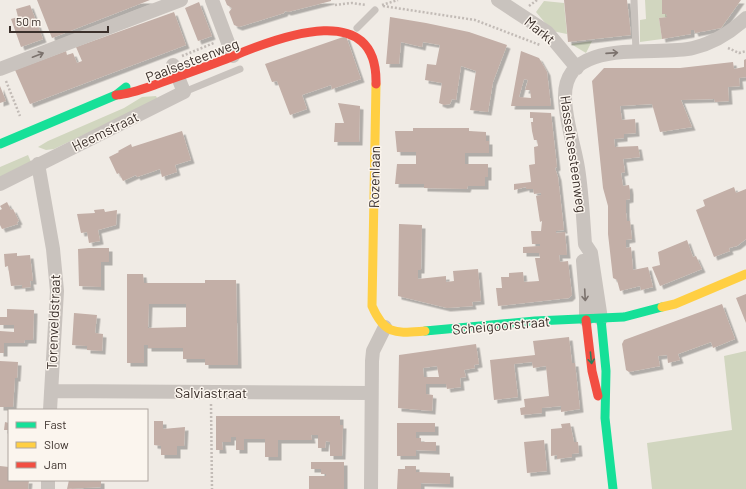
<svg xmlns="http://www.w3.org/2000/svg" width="746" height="489" font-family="Barlow,sans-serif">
<defs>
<filter id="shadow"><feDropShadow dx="3.5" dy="3.5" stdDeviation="0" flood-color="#0004"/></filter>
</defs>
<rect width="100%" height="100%" fill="#f0ebe5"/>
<path fill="#d1d6bf" d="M645,0h17v14h4l1,3 -8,1 3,21 -22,3v-22l6,-1z
M544,1l20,2 3,31 -15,-3 -16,-19z
M592,41l-6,12 -15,-9z
M156,96l1,2 -3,3 -100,48 -8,1 -8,-3 10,-6 76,-33 18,-11z
M28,155l3,7 -31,15v-10z
M746,351v138h-94l-5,-46 85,-13 -8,-74z"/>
<path fill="#c3afa7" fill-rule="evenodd" filter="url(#shadow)" d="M37,0h113l-98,38z
M225,0h106v1l-43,11 -3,-1 -1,2 -45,14 -5,-2 -5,-13 3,-4 -5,-3z
M564,0h63l4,35 -63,7z
M662,0h79l-20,28 -26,5 -1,-3h-3v4l-29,5 -3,-21 8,-1 -1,-3h-4z
M199,2l13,34 -14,5 -13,-33z
M30,5l13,34 -22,8 -10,-28 7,-2 -2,-8z
M174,12l12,33 -156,59 -15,-34 51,-19 1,4 6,-2 4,10 5,-2 -6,-14z
M390,17l36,6 43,9 38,13 -14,37 -5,30 -18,-2 6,-39 -15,-5 -5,34 -4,-1 -2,5 -6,1 -5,-2 3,-20 -17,-3 2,-16 9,1 4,-20 -17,-3 -1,5 -21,-5 -2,22h-13z
M346,36l15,43 -29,10 -1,-4 -29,10 5,14 -17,6 -13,-34 -5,1 -7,-18z
M521,51l18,7 8,14 4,34h-40zM524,79l4,1 -3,10h5l1,8 -12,-1z
M746,59v18l-7,1 1,8 -12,1 1,14 -14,1 -1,-3 -33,1 11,27 -32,5 -8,-28 -32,2 2,14 13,-1 1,14 -12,1v4l-10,1 1,8 23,-1 2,11 -17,2 2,13 -4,1 2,13 6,-1 1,6v8l-4,1v13l1,8h3l2,18 -6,1v8l5,-1 2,23 15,-3 5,20 -12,3 -1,-4 -20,5 -3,-11 -4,-2 -5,-44v-28l-5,-18 -11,-107 12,-13h76l53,-6 1,7 10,-2v-7z
M0,86l6,15 -6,2z
M338,103l22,3 -1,36h-25l1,-19h9z
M530,112l21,1 6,54 -2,1 3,9 6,53 -8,1v2l9,-1 2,23h-8l1,7 8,-1 4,34 -3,3 -71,8 -2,-18h6l-1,-11h8v-4l14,-1 1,10 15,-1 -4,-23h5l-1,-5h-16v-6l17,-1v-2h-8l-1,-13h10l1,-10 -2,1 -4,-26 5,-1v-2l-7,1 -1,-5h-7v-2l-12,3v-6l17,-2 -2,-17 6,-1 -1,-17 4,-1 -1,-6h-3l-2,-9 -1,-9h2v-4h-3z
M413,128h56v3l17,1v9h3v12h-24v11h23v13h-3v9h-17l-1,3 -43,-1v-4h-29l2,-20h19v-12h-19l-2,-21h18z
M182,131l9,29 -16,5 2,7 -15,5 -2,-8 -23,8 -1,-2 -13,6 -4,-8 -2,1 -8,-17 10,-5 -1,-1 13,-7 1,3z
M734,187l2,6 10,-4v50l-9,7 -8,2 1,3 -16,6 -18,-47 9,-4 -2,-6z
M7,202l4,8 2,-1 6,12 -2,1 1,2 -16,5 -2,-4v-15l2,-1 -2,-3z
M104,209l1,3 12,-2 -1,15 -18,5 2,11 -11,2 -2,-11 -6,1 -4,-19 18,-1 -1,-3z
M399,224l23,1 -1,45h-3v9l28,-3v6l8,-1 -1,-10 25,-2 3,32 -9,1 1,4 -26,2 -49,-12z
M687,240l6,17 3,-1 6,13 -42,17 -8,-19 8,-2 -2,-13z
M89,248h20v14h-8v25l-22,-1 -1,-37z
M17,253v3l13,-1 3,26h-3l1,6 -9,1v-3l-11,1 -3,-20 -3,1 -1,-13z
M127,274h16l1,9h61v-3h31l2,85h-33v-6h-22v-11h-35v-3h-4v18h-17zM149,304h37v23l-38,1z
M746,294v29l-10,-25z
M722,304l13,35 -22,9 -2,-6 -33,12 2,6 -12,3 -1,-8 -9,1 2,10 -31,6 -3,-2 -4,-26 2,-4z
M7,309l27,1 -1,30h-8l-1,3h-20v10h-4v-22l14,1v-7h-14v-8h7z
M74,313l23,2 -2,18 8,1 -1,17 -15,-1v-4l-15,-1z
M569,337l3,26h3l5,46 -19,3v-6l-19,2v5l-21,2 -1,-7 5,-1 -1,-8 25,-3 -3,-30 -13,2 -1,-6 -18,2 4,33 -24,3 -4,-40 45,-5 -2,-14z
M476,344l3,20 -5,1 1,3 -11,2 2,7 -6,1 1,9 -14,2 -1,-5h-20v10l7,1 -1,16 -34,-3 1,-53zM437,366l2,11h-15l-1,-9z
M0,361l18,1 -1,16h-2l-2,29h-13z
M216,416h124v9h3l-1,31h-12v-14l-4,-1 -1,7h-7v-13h-7l1,5h-34v17h-13v-18h-21v11h-8v-13h-5v5h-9l1,8h-7z
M154,421h9v8l22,-2 -1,19h-7v9h-16v-9l-7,-1z
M5,422l4,1v7h-5z
M397,423h38v9h-19v6h5v4h15v9l-20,-1v6h-19z
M570,423l4,19h4l1,11 -7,1v3l-15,2v-4l-6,1v-27l11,-1 -1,-4z
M544,440l3,31 -20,2 -3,-31z
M311,462h33v27h-35v-13h17v-2h-5v-5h-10z
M0,466l9,1v13h20l-1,9h-28z
M405,466h11v6l34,1v11l-29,-1v6h-24l1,-20h7z
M69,480h32v7l-34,2z"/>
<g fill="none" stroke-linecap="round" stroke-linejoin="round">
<path stroke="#c2bbb6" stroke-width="2.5" stroke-dasharray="2 2" stroke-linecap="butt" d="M335,5l17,-2 14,2
M382,5l16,-5
M383,6l92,14 65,25
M529,6l8,-6
M728,48l11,5 7,-2
M182,56l32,-13
M6,81l14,35
M211,404l1,85"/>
<path stroke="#c9c3be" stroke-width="7" d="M634,0l2,52
M357,28l18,-18
M184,92l56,-23"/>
<path stroke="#c9c3be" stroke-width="14" d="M212,0l21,56
M498,0l49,32 30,36
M0,69l181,-69
M38,164l15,85 4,42 -7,119
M0,184l184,-92 -11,-27
M583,261l3,37v22
M601,319l-10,-66 -6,-9c-2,-26 -3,-51 -7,-76 -4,-25 -13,-47 -13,-72 0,-60 92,-39 128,-48 20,-5 38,-16 53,-30
M51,391l319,2
M48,489v-9
M371,489l1,-128 1,-10 12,-24"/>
<path stroke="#16e098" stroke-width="9" d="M0,144l116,-49 10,-8
M601,319l5,52 -1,47 8,71
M425,331l110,-10 89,-4 38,-10"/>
<path stroke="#ffcf43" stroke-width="9" d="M376,84l-4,222c13,30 24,27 53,25
M662,307l13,-3 71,-30"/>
<path stroke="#f24e42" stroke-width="9" d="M116,95c14,-1 27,-6 41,-11 25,-9 49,-17 74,-27 52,-22 147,-57 145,27
M586,320l6,51 6,25"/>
</g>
<defs><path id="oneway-shaft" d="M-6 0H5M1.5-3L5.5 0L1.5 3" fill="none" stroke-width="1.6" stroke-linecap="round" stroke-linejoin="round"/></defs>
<g stroke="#7b726d">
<use href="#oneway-shaft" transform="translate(612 53) rotate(-4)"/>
<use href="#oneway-shaft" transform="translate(38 55) rotate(-21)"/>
<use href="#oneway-shaft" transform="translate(585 295) rotate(87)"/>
</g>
<use stroke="#2a7f5c" href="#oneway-shaft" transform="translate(591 358) rotate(84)"/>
<g text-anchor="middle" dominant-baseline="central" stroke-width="3" stroke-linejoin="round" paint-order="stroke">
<g font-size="14" fill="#3b302b" stroke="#fbf5ee">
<text transform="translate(540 30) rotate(39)">Markt</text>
<text transform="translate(192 60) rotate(-21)">Paalsesteenweg</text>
<text transform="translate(105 131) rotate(-26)">Heemstraat</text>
<text transform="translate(574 154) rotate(82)">Hasseltsesteenweg</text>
<text transform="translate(374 177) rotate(-89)">Rozenlaan</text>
<text transform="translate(53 322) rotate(-88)">Torenveldstraat</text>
<text transform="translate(501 325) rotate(-5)">Scheigoorstraat</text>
<text x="211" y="392">Salviastraat</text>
</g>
</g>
<rect x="8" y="409" width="140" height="72" fill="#fbf5ee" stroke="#aea6a0"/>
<rect x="16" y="422" width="20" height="6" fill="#16e098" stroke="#aea6a0"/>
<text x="44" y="429" font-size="12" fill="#3b302b">Fast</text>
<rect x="16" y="442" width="20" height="6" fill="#ffcf43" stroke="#aea6a0"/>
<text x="44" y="449" font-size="12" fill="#3b302b">Slow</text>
<rect x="16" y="462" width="20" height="6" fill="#f24e42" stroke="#aea6a0"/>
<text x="44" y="469" font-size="12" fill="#3b302b">Jam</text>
<path d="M10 26v6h98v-6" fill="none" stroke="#3b302b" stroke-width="2"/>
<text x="16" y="26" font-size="12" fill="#3b302b" stroke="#fbf5ee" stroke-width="3" paint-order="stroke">50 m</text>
</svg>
